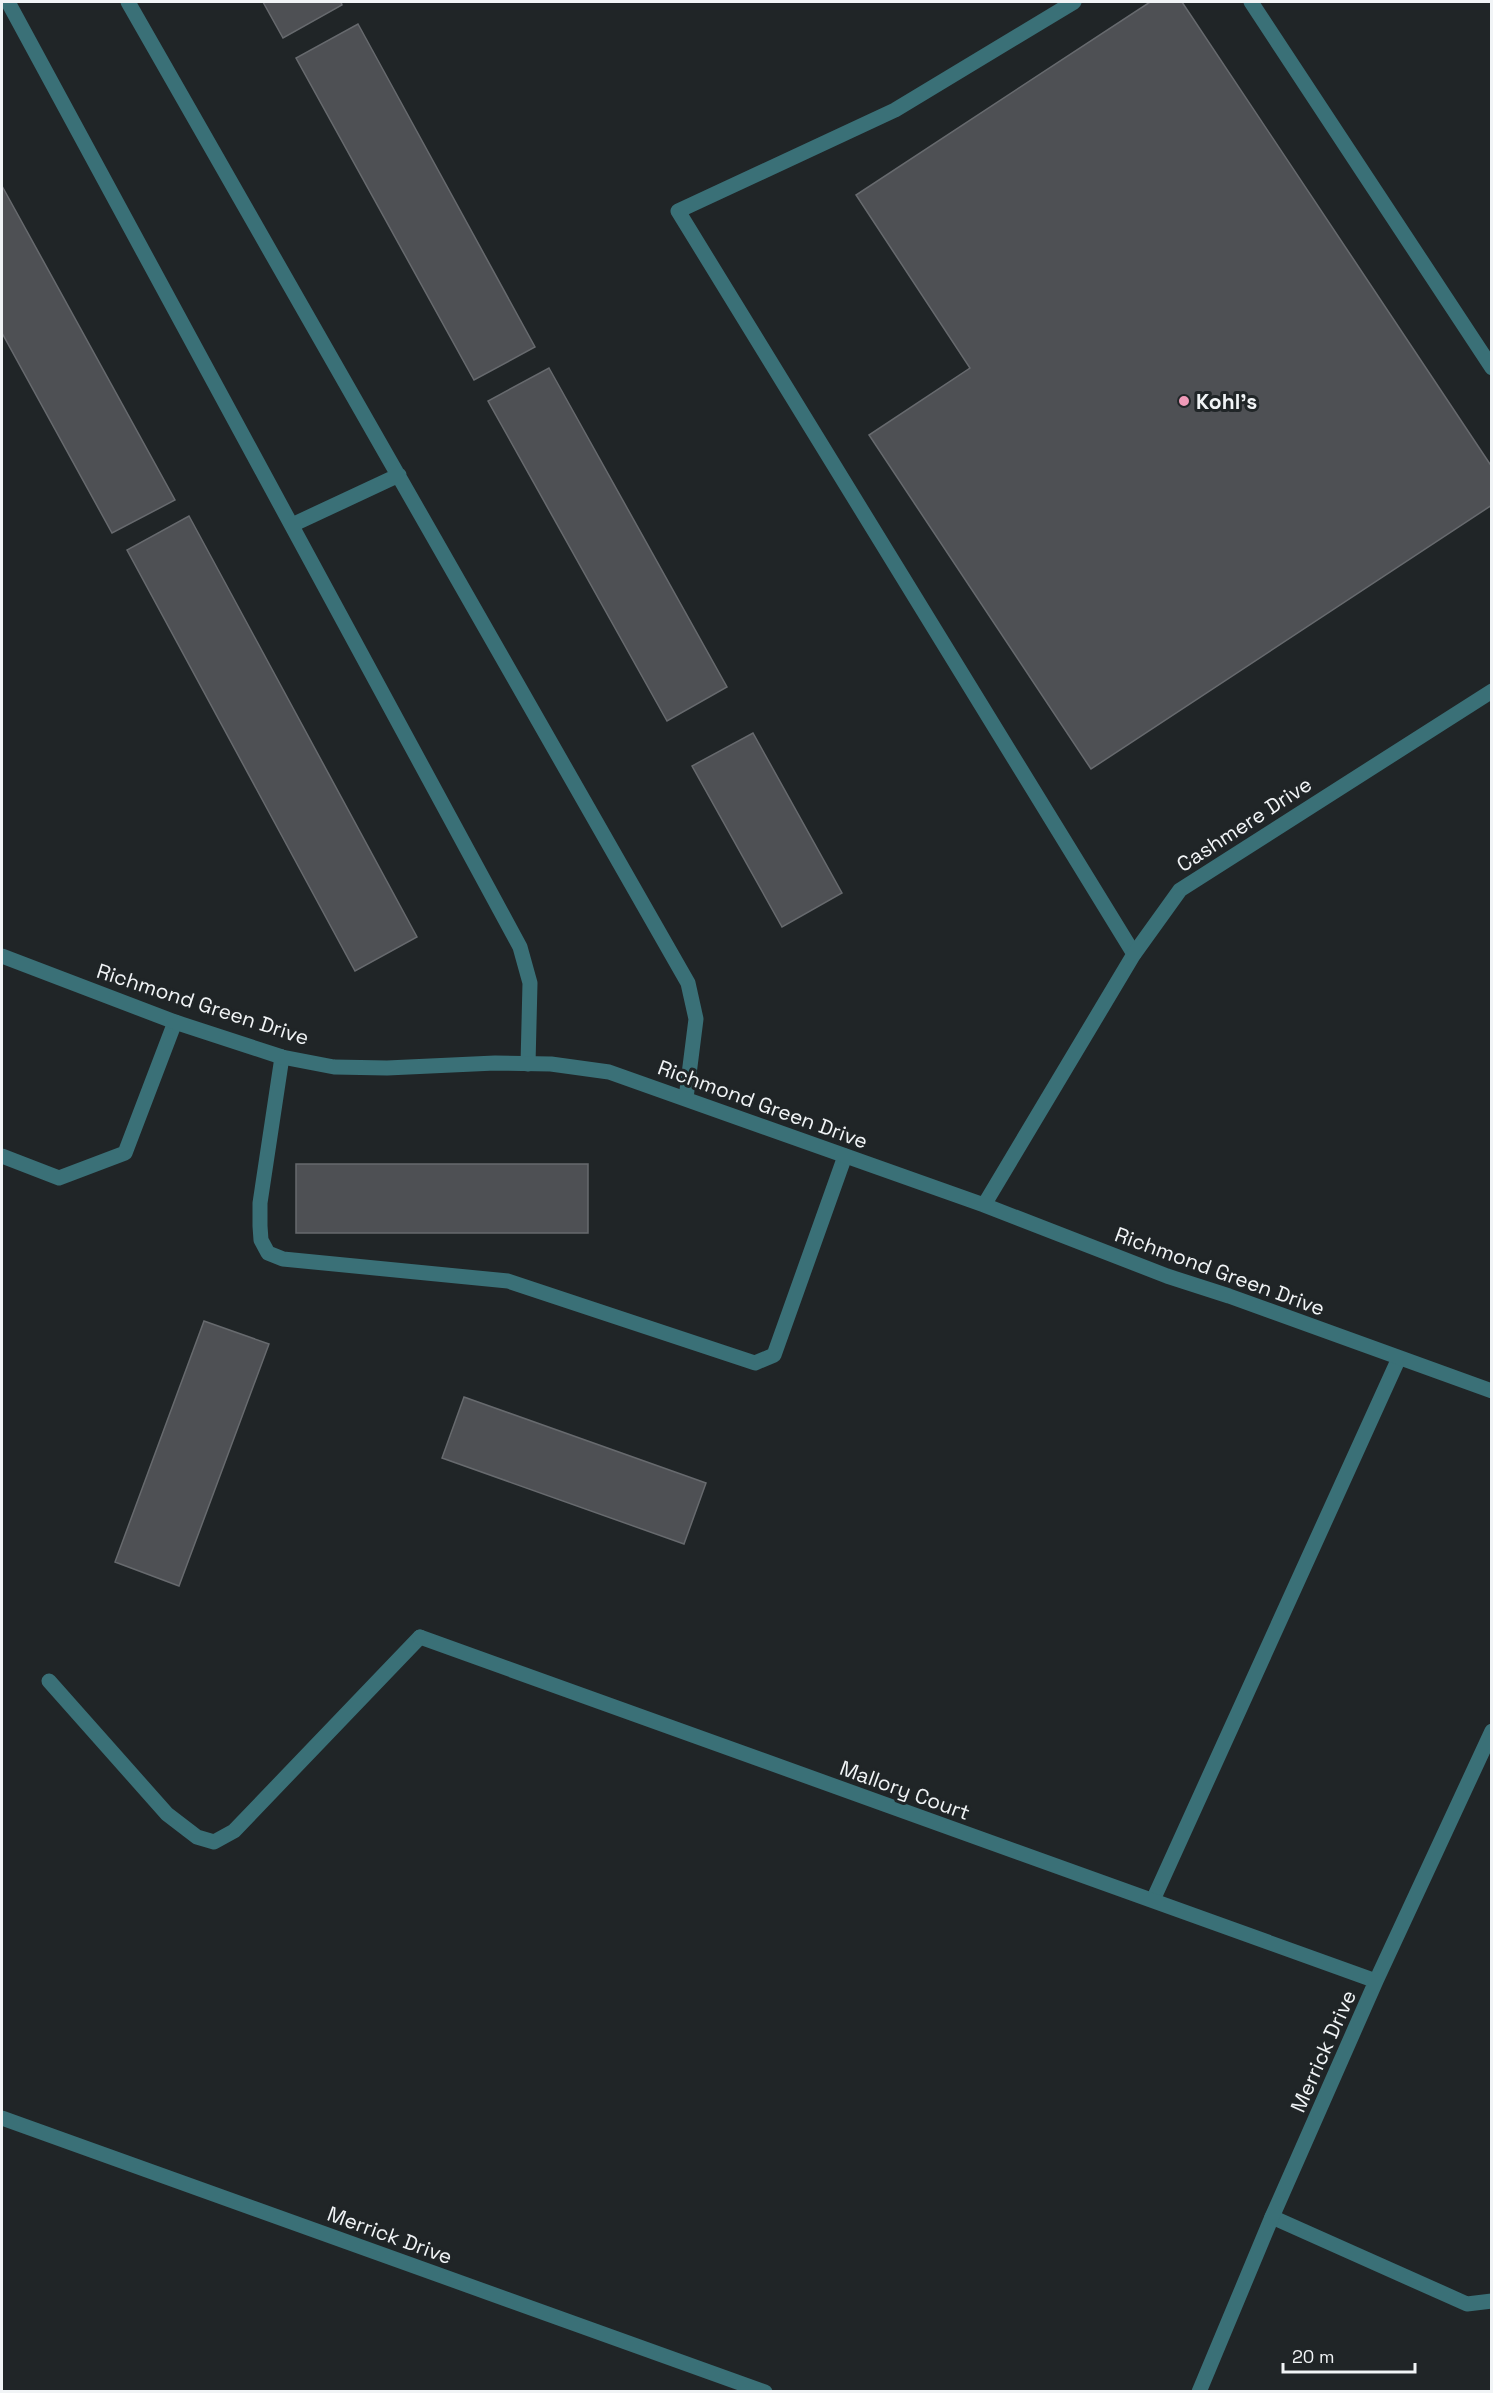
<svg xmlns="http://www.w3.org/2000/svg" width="1493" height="2393" font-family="'Space Grotesk',sans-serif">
<rect width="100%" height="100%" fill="#202527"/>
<path fill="#4e5054" stroke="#676a6e" stroke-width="1.5" d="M263,2h78l1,3 -59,33z
M1150,2h32l310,465v38l-401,264 -222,-334 101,-67 -114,-173z
M358,24l177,323 -61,33 -178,-322z
M2,186l173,314 -63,33 -110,-200z
M549,368l178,319 -60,34 -179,-320z
M189,516l228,421 -62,34 -228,-421z
M753,733l89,160 -60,34 -90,-161z
M296,1164h292v69h-292z
M204,1321l65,23 -90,242 -64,-24z
M464,1397l242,86 -22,61 -242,-86z"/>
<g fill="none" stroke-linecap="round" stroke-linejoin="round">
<path stroke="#3a7077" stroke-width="15" d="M8,2l512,945 10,36 -2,81
M128,2l560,981 8,36 -10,79
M1074,2l-179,108 -217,101 456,743
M1251,2l241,366
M292,525l107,-50
M282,1057l-22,146v23l1,14 7,13 15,6 225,22 247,82 19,-8 71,-199
M2,1156l57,22 66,-25 50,-131
M49,1681l118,133 30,23 17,5 20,-11 186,-194
M1153,1900l246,-542
M1272,2217l195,87 25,-3"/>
<path stroke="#3a7077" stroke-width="15" d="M2,956l173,66 107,35 52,10 53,1 108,-5 56,1 58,8 375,133 183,71 62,20 263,95
M984,1205l150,-251 46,-64 312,-199
M420,1637l956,344
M2,2118l763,274
M1199,2392l73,-175 104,-236 116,-250"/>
</g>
<circle fill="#ef9ab8" stroke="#202527" stroke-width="2" cx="1184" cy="401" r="6"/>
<g text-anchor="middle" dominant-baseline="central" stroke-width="6" stroke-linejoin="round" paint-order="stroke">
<g font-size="21" font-weight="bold" fill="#f1f4f6" stroke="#202527" text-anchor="start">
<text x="1196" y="401">Kohl's</text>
</g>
<g font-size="21" fill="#f1f4f6" stroke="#202527">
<text transform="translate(1244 824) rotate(-33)">Cashmere Drive</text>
<text transform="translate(203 1004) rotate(18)">Richmond Green Drive</text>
<text transform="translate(763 1104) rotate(20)">Richmond Green Drive</text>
<text transform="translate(1220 1271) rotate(20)">Richmond Green Drive</text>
<text transform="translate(905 1790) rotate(20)">Mallory Court</text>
<text transform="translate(1323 2051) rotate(-66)">Merrick Drive</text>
<text transform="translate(390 2235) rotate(20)">Merrick Drive</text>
</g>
</g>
<rect width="1493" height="2393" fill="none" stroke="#f1f4f6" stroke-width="6"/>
<path d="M1283 2363v9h132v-9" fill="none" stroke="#f1f4f6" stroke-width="3"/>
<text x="1292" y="2363" font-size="18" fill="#f1f4f6" stroke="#202527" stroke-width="4.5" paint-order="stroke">20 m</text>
</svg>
